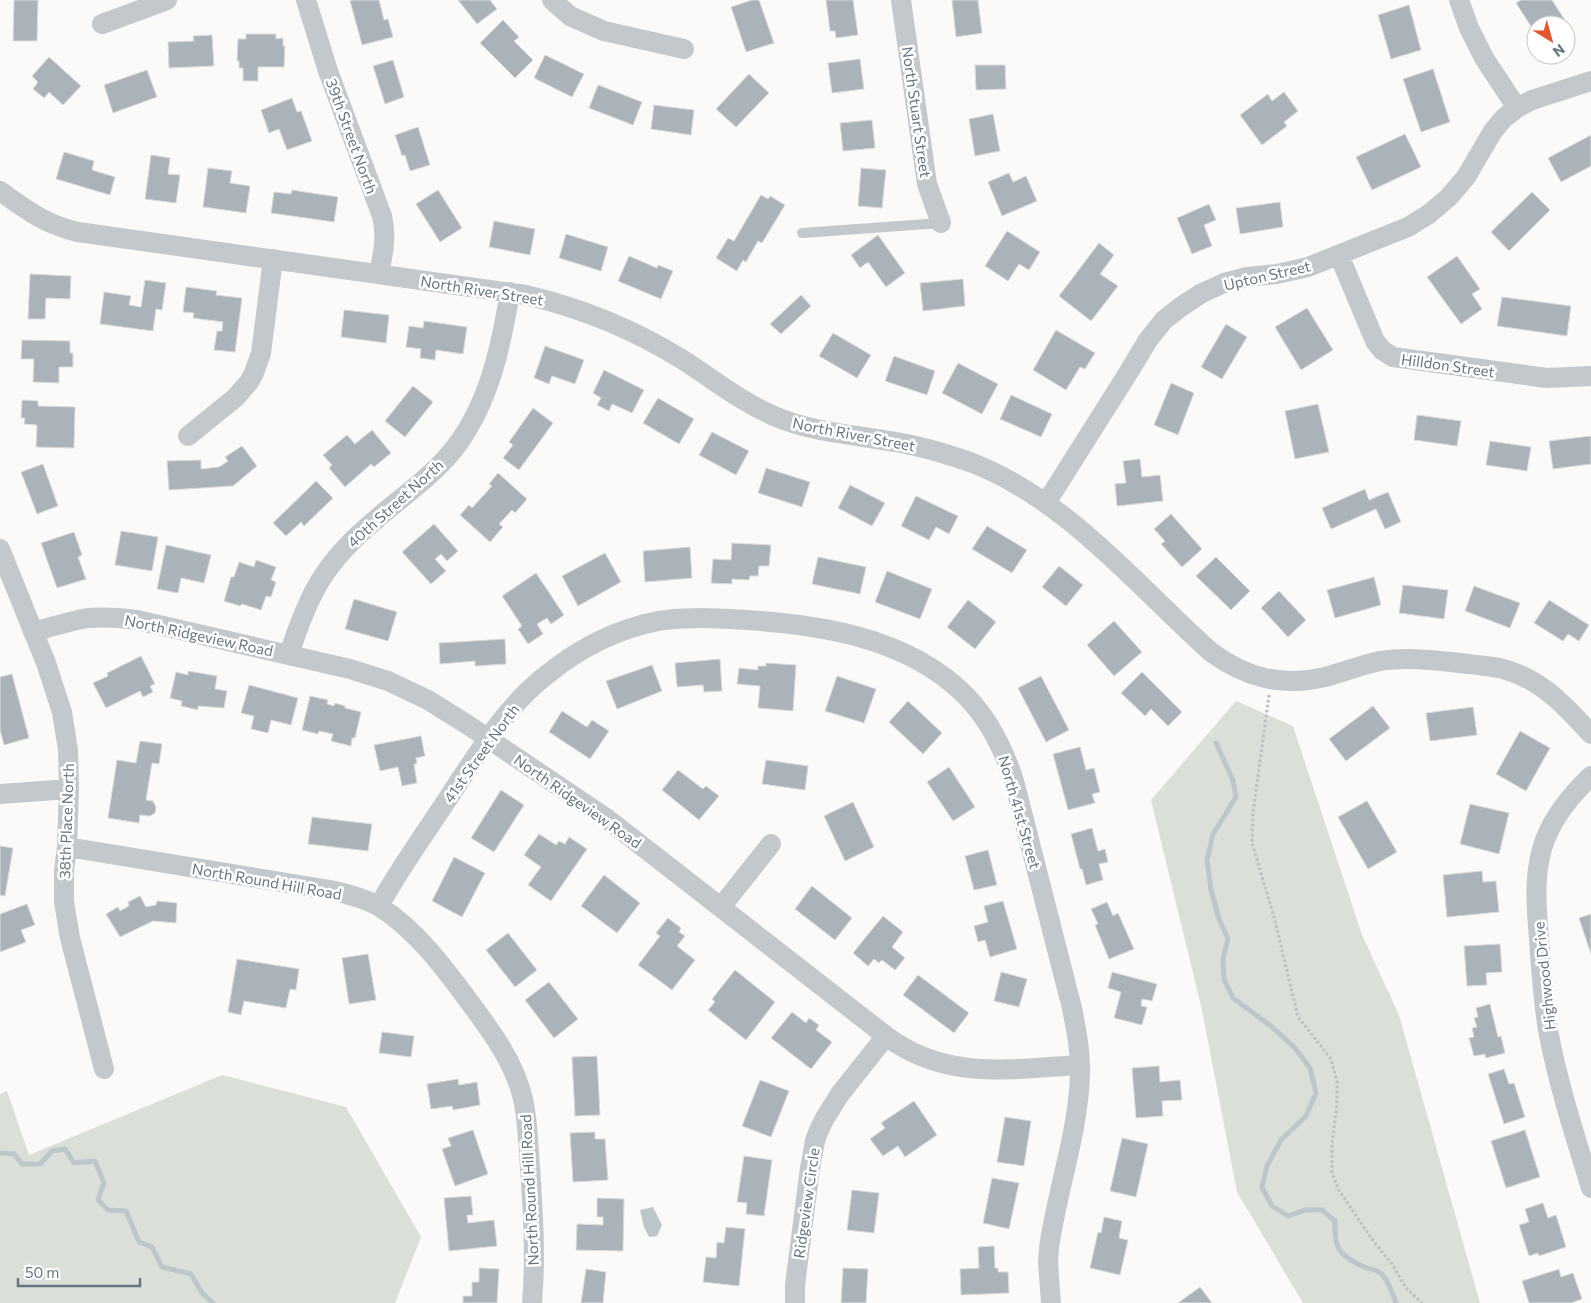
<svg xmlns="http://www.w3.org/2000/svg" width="1591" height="1303" font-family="Commissioner,sans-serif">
<rect width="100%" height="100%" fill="#fafaf8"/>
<path fill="#dadfd7" d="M1236,701l57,25 69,209 37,80 81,288h-177l-66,-111 -35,-182 -51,-210z
M222,1075l124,32 75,130 -26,66h-395v-209l7,-3 22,64z"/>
<path fill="#bbc7cb" d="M653,1207l9,18 -5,11 -8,1 -5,-10 -4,-17z"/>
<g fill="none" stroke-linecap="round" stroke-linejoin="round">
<path stroke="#bbc7cb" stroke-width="5" d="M1216,743l17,37 3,17 -23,37 -6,26 4,30 8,29 9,20 -5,20 1,20 9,19 38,28 23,21 16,21 6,25 -10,23 -25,24 -14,26 -5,21 10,19 16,10 17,-6h17l13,11c-1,27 3,34 29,46 4,2 11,2 15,5 8,5 14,22 17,31
M0,1153l14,1 8,10h18l12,-13 13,-2 9,14 21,-2 9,22 -6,17 10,10 18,1 13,31 13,5 10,20 29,7 11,19 11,10"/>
</g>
<path fill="#aab3b9" stroke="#dcdcda" d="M14,0h24l-1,41h-24z
M353,0h26l5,20 4,-1 5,18 -31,8 -12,-44z
M458,0h32l7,9 -20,15z
M752,0h7l15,43 -28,9 -15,-45z
M826,0h27l5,35 -22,3 -1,-7h-5z
M952,0h26l4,33 -26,4z
M1521,0h31l16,25 -2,2v-2h-30v9l-20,-31z
M1409,5l12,45 -30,9 -13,-44z
M503,20l16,17 -5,4 19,19 -18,18 -35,-35z
M246,34h30v5l7,-1v8h2l-1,21h-26v14h-15v-13h-4v-7h-2l1,-22h8z
M212,35l2,31 -45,2 -1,-26 26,-1 -1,-5z
M545,55l39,19 -12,23 -38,-19z
M49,57l32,29 -18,19 -14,-13 -5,6 -11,-9 5,-7 -6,-6z
M860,59l4,30 -32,4 -4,-30z
M393,60l11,37 -19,7 -12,-38z
M975,65h30l1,24 -30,1z
M1433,69l17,53 -29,10 -18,-53z
M147,70l10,27 -44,16 -9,-28z
M749,74l20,19 -33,34 -20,-18z
M598,85l44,17 -9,23 -44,-17z
M1284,92l14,19 -14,11 3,4 -25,19 -22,-30 28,-21 4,7z
M292,98l5,14 4,-1 11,30 -25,9 -8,-21 -10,4 -8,-23z
M654,105l40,5 -3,25 -40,-6z
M993,114l7,37 -25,5 -6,-37z
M872,120l3,28 -32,3 -3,-28z
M418,127l12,38 -20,6 -5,-16 -3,1 -7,-21z
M1405,134l16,33 -49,23 -16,-33z
M1591,135v31l-30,16 -13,-24z
M64,152l30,9 -2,9 23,7 -5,18 -54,-16z
M151,155l19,3 -2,16 12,1 -4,28 -31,-4z
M208,168l24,3 -2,12 20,3 -4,27 -43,-6z
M861,168l25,2 -4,38 -24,-2z
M1009,173l4,9 13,-6 11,25 -35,15 -14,-34z
M292,190l46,7 -4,25 -63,-9 3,-21 17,2z
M438,190l24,38 -22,14 -24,-38z
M1532,192l18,18 -41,41 -18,-19z
M761,195l7,4 2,-3 15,9 -23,38 -4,-2 -12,21 -3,-2 -6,11 -21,-13 12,-20 6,3z
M1280,202l3,25 -43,7 -4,-26z
M1209,204l7,16 -12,5 8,21 -20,8 -15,-36z
M494,221l41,8 -5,26 -41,-8z
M1007,231l33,21 -11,18 -10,-6 -11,17 -23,-15z
M566,234l42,13 -7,24 -42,-13z
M878,235l27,38 -19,14 -18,-25 -8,6 -9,-13z
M1099,243l15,12 -14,19 18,12 -27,35 -32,-25z
M629,256l28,12 1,-3 15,6 -12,28 -43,-18z
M1457,256l23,33 -8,5 10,15 -21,15 -34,-47z
M30,274l41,2 -1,23 -24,-1 -1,21h-17z
M963,279l2,27 -42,5 -3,-28z
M145,280l21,3 -4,27 -6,-1 -3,22 -53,-7 4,-32 27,4 -2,9 12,2z
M186,287l31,4 -1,4 26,3 -7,54 -21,-2 3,-19h5l1,-9 -30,-4 1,-5 -11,-1z
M801,295l10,11 -30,28 -11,-10z
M1502,297l69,9 -4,30 -70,-10z
M1307,308l26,42 -32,20 -26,-43z
M344,310l45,5 -3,28 -45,-6z
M424,321l43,6 -4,27 -27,-4 -1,10 -15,-2 1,-9 -15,-2 3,-21 14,2z
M1226,324l21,13 -25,42 -21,-12z
M1056,330l39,23 -10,16 -5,-2 -14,23 -33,-20z
M833,333l38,22 -14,23 -38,-22z
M22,340l48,1v12h3v14h-14v16l-26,-1 1,-23h-13z
M545,346l39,14 -9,24 -23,-8 -3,8 -15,-6z
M894,356l41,15 -8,24 -42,-14z
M958,363l40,21 -16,30 -40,-21z
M604,370l40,20 -12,23 -20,-9 -3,7 -12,-6 4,-7 -8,-5z
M1171,383l23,10 -16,42 -24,-10z
M413,386l20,16 -28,35 -20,-16z
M1011,395l41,19 -11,23 -41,-18z
M658,398l36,21 -15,25 -36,-21z
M22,400l16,1v5l37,1 -1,41 -38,-1 1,-22 -13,-1 1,-6h-4z
M1318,404l11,48 -34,7 -10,-48z
M533,408l20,15 -34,47 -16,-12 10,-13 -4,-3z
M1417,415l44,6 -4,25 -43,-6z
M372,430l19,23 -17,14 -3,-3 -26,23 -16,-19 3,-3 -9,-10 24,-20 8,9z
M712,432l37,19 -13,24 -37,-20z
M1591,436v28l-38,5 -4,-28z
M1490,441l41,6 -4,24 -41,-6z
M242,446l15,20 -24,20 -64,4 -2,-29 34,-1v9l18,-2 9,-6 -3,-4z
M1140,459l2,18 18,-2 3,26 -46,5 -2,-22 11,-1 -3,-22z
M43,464l15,42 -21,8 -16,-42z
M766,468l44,14 -8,25 -44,-14z
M498,473l29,26 -12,14 -3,-3 -13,14 4,3 -13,15 -30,-27 9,-10 3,3 20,-22 -3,-2z
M316,481l17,17 -29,28 -3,-4 -15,14 -13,-13z
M850,485l35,18 -13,23 -34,-18z
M1365,489l4,11 19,-8 13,30 -16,7 -9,-20 -45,20 -9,-21z
M916,496l42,20 -9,18 -13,-7 -7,13 -28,-14z
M1171,514l31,35 -20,18 -21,-23 4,-3 -11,-12z
M434,524l24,27 -11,10 -6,-7 -6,5 11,12 -15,13 -29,-32z
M987,526l40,24 -15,23 -40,-24z
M121,531l37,6 -6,34 -37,-6z
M74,532l8,23 -4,2 8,22 -29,9 -16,-45z
M732,543l39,2 -2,21h-10l-1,10h-8l-1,4 -17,-1v5l-21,-1 2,-24 18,1z
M166,545l45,10 -7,28 -23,-5 -3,15 -21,-4z
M690,547l2,31 -47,4 -2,-31z
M605,553l16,29 -43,24 -16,-30z
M818,557l48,10 -6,27 -48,-10z
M1216,557l34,34 -19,19 -35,-34z
M256,560l20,7 -5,13 5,2 -5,15 -5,-1 -5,14 -19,-6 -2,2 -16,-5 7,-24h3l5,-15 15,5z
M1059,566l24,19 -17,21 -24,-19z
M887,571l45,18 -12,30 -45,-17z
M536,573l28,42 -13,9 -4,-6 -10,6 6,10 -15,10 -10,-15 4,-3 -20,-30z
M1374,577l7,28 -46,13 -8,-28z
M1403,585l45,5 -4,29 -45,-6z
M1474,586l46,17 -10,25 -45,-17z
M1279,591l27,29 -18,17 -27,-29z
M354,599l43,13 -9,29 -43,-12z
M968,600l28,22 -21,27 -28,-22z
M1549,600l40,25 -10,16 -11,-7 -5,7 -29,-18z
M1114,621l28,31 -28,24 -27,-31z
M505,639l1,25 -31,2v-5l-35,3 -1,-21z
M141,656l14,28 -5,2 3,6 -10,5 -3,-6 -34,17 -13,-25 15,-7 -1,-3z
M720,659l2,32 -18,1 -1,-7 -26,2 -2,-24z
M766,663l30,2 -3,46 -35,-3 2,-22 -23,-2 2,-16 19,2v-4h8z
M652,665l10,26 -45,18 -11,-28z
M188,671l29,5 -2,13 12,2 -3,17 -26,-2v4l-17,-4 1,-5 -12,-3 6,-26 12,3z
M1142,672l40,40 -14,14 -17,-17 -6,7 -24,-23z
M12,674l17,64 -25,7 -4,-15v-53z
M837,676l39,13 -12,34 -39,-12z
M1041,676l28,54 -23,12 -28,-54z
M249,685l49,13 -7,27 -20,-5 -3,13 -17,-4 3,-13 -13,-3z
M310,696l18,4 -1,4 7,2 1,-3 10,3v2l16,4 -6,26h-3l-1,8 -20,-5 2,-7 -14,-3 -1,3 -16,-4z
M908,701l34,32 -19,21 -34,-32z
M1373,706l17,22 -44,33 -17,-22z
M1473,707l4,28 -47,6 -4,-28z
M562,711l25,16 5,-7 17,11 -19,28 -41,-27z
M1520,731l30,17 -24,43 -30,-17z
M421,736l4,20 -9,2 1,6h-3l3,19 -15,3 -4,-19 -18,4 -6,-26z
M140,741l22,3 -3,20 -7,-1 -6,37 7,1 3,6 -1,6 -5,3 -10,-1 -1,8 -31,-5 9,-58 19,3z
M1080,747l6,23 8,-2 6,24 -8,2 3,9 -27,7 -15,-56z
M766,760l42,6 -3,24 -43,-6z
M949,767l26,40 -22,14 -26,-39z
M678,770l25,19 3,-3 13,10 -20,24 -37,-30z
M501,790l23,15 -30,47 -23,-14z
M1367,801l30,51 -29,17 -30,-52z
M853,802l21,45 -29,14 -21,-45z
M1470,804l39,9 -10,41 -39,-10z
M312,817l60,7 -4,27 -60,-7z
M1092,828l6,23 7,-2 3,13 -9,2 4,16 -17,5 -4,-16h-2l-9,-35z
M539,834l17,11 3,-4 6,3 4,-7 18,12 -36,52 -23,-16 13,-18 -17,-12z
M0,846l13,2 -8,48 -5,-1z
M988,850l9,35 -23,5 -9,-34z
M454,857l31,16 -23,44 -30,-16z
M1482,871l1,11 13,-1 3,31 -52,5 -4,-42z
M604,875l36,28 -23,30 -36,-27z
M812,886l40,32 -17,22 -40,-31z
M140,896l6,11 10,-2 1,-4 20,2 -1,20 -23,-2 -33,16 -14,-23 12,-7 2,4 9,-5 -1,-4z
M1003,901l14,48 -27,8 -5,-17 -7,2 -4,-16 14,-4 -4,-16z
M1107,902l6,14 5,-3 16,36 -25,10 -14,-34 3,-1 -7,-15z
M27,904l8,21 -14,5 5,12 -26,10v-38z
M1591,914v40l-12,-36z
M883,916l20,16 -11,15 13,11 -10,12 -13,-10 -3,3 -5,-4 -6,7 -15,-13z
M668,918l13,10 -2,4 6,4 -8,10 18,14 -23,30 -34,-25 22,-29 -4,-3z
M508,933l29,37 -22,17 -29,-37z
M1500,944l2,28 -16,1 1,12 -20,1 -3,-40z
M368,954l8,46 -27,4 -7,-46z
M237,959l62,10 -3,21 -6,-1 -4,19 -42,-7 -3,14 -13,-3z
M735,970l40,32 -29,38 -38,-30 7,-8 -3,-3z
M1001,972l26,7 -8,28 -25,-6z
M1112,972l45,12 -5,17 -10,-2 -1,7 6,1 -5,18 -28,-7 7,-26 -13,-4z
M918,975l51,38 -15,20 -51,-38z
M549,982l29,37 -24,19 -29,-38z
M1490,1004l8,33 3,-1 4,17 -19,5 -1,-4 -11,2 -5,-18 5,-1 -2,-9 5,-1 -3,-9 4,-1 -2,-9z
M792,1012l14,11 3,-5 10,7 -3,5 16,12 -21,27 -40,-31z
M382,1032l32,4 -3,21 -32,-4z
M597,1056l3,59 -25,1 -3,-59z
M1159,1066l1,16 20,-2 2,20 -20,1 1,15 -27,2 -4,-50z
M1504,1069l5,15 5,-1 11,34 -21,7 -16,-50z
M458,1079l1,6 18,-3 3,23 -27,5 -1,-4 -21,3 -4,-25z
M760,1080l29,11 -18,46 -29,-11z
M914,1101l23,34 -32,22 -7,-11 -15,10 -13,-17 15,-11 -4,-5z
M1005,1117l26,4 -7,45 -27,-4z
M473,1130l15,44 -33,12 -13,-37 9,-3 -3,-8z
M1525,1130l15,47 -34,11 -15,-47z
M595,1132v7h10l3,41 -35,2 -3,-49z
M1122,1138l26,6 -12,53 -26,-6z
M744,1156l28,4 -8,56 -18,-2 1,-11 -10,-1z
M992,1178l27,5 -10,46 -26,-6z
M852,1190l27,3 -5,40 -27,-3z
M471,1196l2,19h-6l1,8 26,-3 3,26 -48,5 -5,-53z
M597,1198l27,1 -1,52 -47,-1 1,-26 26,1v-8h-6z
M1543,1203l5,15 8,-3 10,32 -27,9 -1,-3 -9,3 -10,-31 10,-3 -4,-13z
M1104,1217l18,4 -3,17 9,2 -8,35 -30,-7 8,-36 3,1z
M726,1227l19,2 -6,57 -36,-4 3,-25 10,1 1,-16 7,1z
M994,1246l1,22h3v4h10l1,21 -48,2 -1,-26 19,-1 -1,-21z
M479,1268l20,1 -2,34h-34v-7h9v-14h7z
M843,1268l25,1 -2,34h-25z
M586,1269l20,3 -3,31h-22z
M1559,1269l2,8 12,-4 9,26 -11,4h-42l-7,-22z
M1200,1287l12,16h-34z"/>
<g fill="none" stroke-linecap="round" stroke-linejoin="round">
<path stroke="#bbbfc2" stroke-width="3" stroke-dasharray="2.5 2.5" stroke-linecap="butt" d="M1269,695l-16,118 -1,30 22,74 24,100 33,42 6,23v22l-5,40v28l6,17 36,53 18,22 14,24 16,15"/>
<path stroke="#c3c8cc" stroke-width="10" d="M802,233l139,-10"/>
<path stroke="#c3c8cc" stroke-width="20" d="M306,0l22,71 54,145c5,20 1,38 -3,58
M552,0l18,16 34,15 80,18
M901,0l26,184 14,39
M1459,0l10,28 15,30 33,50
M102,24l65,-24
M0,191c27,19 44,33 78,41l448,63c55,13 109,35 157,65 30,19 58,42 91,56 37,16 76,18 115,25 28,4 55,12 81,21 97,37 165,122 241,190 35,26 71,35 114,25 19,-5 36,-12 55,-16 24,-4 48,-1 72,1 14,2 28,3 41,5 43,7 70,36 98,67
M1339,255l36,86 7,9 11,7 154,21 44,-2
M188,436l47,-38 14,-16 5,-9 7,-20 12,-94
M1046,503l84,-133 18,-30 16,-20 18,-14 20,-13 22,-10 23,-6 30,-3 31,-7 100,-40 21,-13 20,-17 17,-20 27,-46 11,-13 13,-10 15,-8 59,-19
M0,549l46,114 16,49 6,38 1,39 -2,58 -3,24v31l6,36 34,131
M33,632c18,-5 37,-11 55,-14 16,-1 33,0 49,2l213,49 38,12 40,19 40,25 138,93 280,218c60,45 124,33 194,29
M289,655c19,-60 35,-92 84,-133 28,-25 61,-46 84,-77 33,-45 44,-99 53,-153
M1591,776c-19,18 -35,37 -45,61 -13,32 -10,68 -7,102 2,30 4,60 9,91 10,54 27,106 43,158
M0,794l69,-5
M67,847l263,43c16,4 35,8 50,17 36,23 63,59 88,93 23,31 46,61 55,99 5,22 5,45 7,68 3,45 6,90 2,136
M379,906c20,-37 45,-71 68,-106 30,-45 58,-94 102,-127 31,-25 69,-44 109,-52 24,-4 47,-3 71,-2 83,4 178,16 238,78 23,24 37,53 47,84l58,227c4,22 9,44 8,67 -2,59 -23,115 -31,173l-1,14 3,41
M721,907l50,-63
M795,1303v-18l15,-117 5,-27 4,-11 6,-12 15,-24 46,-58"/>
</g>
<g text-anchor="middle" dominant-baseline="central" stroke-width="5" stroke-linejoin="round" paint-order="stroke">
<g font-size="15" fill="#657683" stroke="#fff">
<text transform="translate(917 112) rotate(82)">North Stuart Street</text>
<text transform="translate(352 136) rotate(70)">39th Street North</text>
<text transform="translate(1267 275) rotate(-13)">Upton Street</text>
<text transform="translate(482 290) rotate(9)">North River Street</text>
<text transform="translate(1448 365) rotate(8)">Hilldon Street</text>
<text transform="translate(854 434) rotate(11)">North River Street</text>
<text transform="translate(395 503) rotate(-42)">40th Street North</text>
<text transform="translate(199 635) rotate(12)">North Ridgeview Road</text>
<text transform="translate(481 753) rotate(-54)">41st Street North</text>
<text transform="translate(578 801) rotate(35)">North Ridgeview Road</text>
<text transform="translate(1020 812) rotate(74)">North 41st Street</text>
<text transform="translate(66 821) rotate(-88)">38th Place North</text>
<text transform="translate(267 881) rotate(10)">North Round Hill Road</text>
<text transform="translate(1544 976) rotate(-96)">Highwood Drive</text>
<text transform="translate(529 1190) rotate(-93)">North Round Hill Road</text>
<text transform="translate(806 1203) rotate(-82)">Ridgeview Circle</text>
</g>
</g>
<g transform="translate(1551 40) rotate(143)"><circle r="24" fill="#ffffff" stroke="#c1c8cd"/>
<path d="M0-4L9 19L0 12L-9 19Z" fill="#e4572e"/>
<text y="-8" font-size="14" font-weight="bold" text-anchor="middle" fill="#657683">N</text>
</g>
<path d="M18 1278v8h122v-8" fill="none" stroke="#657683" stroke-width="2.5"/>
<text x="25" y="1278" font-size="15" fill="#657683" stroke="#ffffff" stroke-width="4" paint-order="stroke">50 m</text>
</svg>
